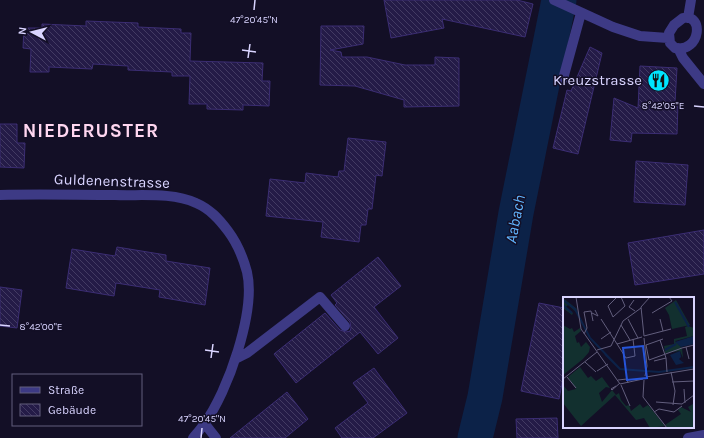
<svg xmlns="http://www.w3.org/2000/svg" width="704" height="438" font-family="Karla,sans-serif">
<defs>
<pattern id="building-back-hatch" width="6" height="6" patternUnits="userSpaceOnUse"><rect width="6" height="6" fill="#241b47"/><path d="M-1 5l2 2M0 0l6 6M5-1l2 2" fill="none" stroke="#433b63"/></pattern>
</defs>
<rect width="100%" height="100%" fill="#130f26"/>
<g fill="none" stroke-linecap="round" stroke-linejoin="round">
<path stroke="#0c2248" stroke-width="35" d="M475,438l10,-41 31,-184 43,-213"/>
</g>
<path fill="url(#building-back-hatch)" stroke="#3b2d73" d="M384,0h133l16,4 -8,33 -83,-18 2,9 -53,10z
M86,21l52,2v4l43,2v4h10l-1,28 73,2 -1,18h8l-1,25 -26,-1v5l-36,-1v-5h-18l1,-28h-18v-4l-44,-2v-4l-35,-2 -1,5 -43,-2v5h-19l1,-23 -8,-1 1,-20h18v-4l44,2z
M321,26h43l-1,18 -33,6 11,2 1,5h25l38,8h30v-8l24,1v48l-55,1v-7l-49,-14 -35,-1z
M590,47l12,6 -24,101 -25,-6 14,-58 4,1z
M640,66l37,2 -2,34 3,1 -1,31 -45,-1 -1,9 -21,-2 4,-42 24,10z
M0,124h17v19h8l-1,25 -24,-1z
M348,138l38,4 -4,34 -6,-1 -4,34h-4l-2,16h-5l-2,17 -38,-5 2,-15 -57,-6 4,-37 35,4 1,-10 32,4 1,-6h5z
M636,161l52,4 -3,40 -51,-3z
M704,230v44l-69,11 -7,-42z
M117,247l49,8v6l44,7 -5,37 -46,-8 1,-7 -44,-7 -2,13 -48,-8 6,-39 43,7z
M378,257l23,29 -27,21 24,31 -20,16 -18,-22 -64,51 -22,-29 51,-41 15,17 6,2 4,-1 1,-3 -1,-6 -15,-17 2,-2 -6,-8z
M0,287l22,3 -5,38 -17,-2z
M539,303l25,5v65l-5,26 -38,-8z
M374,368l33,45 -34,25h-31l-7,-10 33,-25 -15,-20z
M287,392l21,27 -23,19h-55z
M557,418l1,20h-41l-1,-19z"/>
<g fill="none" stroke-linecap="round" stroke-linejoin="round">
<path stroke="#3d3a85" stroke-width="10" d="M554,0l59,27 27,9 28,2
M683,18c21,-5 18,35 -8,30l-5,-5 -1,-10 5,-8z
M688,18l3,-18
M678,48l5,10 21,26
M563,79l18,-66
M0,195c38,-1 77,0 115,0 26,1 57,-3 81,8 14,6 23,16 32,28 9,12 15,26 19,41 9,39 -19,120 -43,152 -3,5 -7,9 -11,14
M235,359l12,-6 73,-56 25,29
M205,424l11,14
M688,438l16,-3"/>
</g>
<path fill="none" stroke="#d9d4ff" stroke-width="1.5" d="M254,10l1,-10M242,50l14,2M248,58l2,-14M694,106l10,1M0,325l10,1M205,350l14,2M211,358l2,-14M201,438l1,-10"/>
<defs>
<symbol id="restaurant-disc" viewBox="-11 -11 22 22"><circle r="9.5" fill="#00e5ff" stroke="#130f26"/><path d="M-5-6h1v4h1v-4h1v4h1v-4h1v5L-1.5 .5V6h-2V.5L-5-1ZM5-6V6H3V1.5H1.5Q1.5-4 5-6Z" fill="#111"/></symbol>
</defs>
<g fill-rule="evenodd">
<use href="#restaurant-disc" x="646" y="68" width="25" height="25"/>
</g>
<g text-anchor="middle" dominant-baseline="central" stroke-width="3" stroke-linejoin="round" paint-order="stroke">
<g font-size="15" fill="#d9d4ff" stroke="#130f26" text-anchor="end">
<text x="642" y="80">Kreuzstrasse</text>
</g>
<g font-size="15" fill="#d9d4ff" stroke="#130f26">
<text transform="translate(112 181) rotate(2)">Guldenenstrasse</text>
</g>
<g font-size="16" font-style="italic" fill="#62b6ff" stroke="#130f26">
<text transform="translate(515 219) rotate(-79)">Aabach</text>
</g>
<g font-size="19" font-weight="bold" letter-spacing="1" fill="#ffd6f0" stroke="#130f26">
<text x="91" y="131">NIEDERUSTER</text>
</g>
</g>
<g transform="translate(563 297)">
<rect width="131" height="131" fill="#130f26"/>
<path d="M113,3l14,25 -18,4 -3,-14 -4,-7zM0,28l7,4 2,-1 2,4 6,-4 1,3 -6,5 2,7 2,-1 2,5 5,-5 4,5 -1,5 -6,7 -20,16zM17,70l8,11 3,-2 5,5 6,-4 8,11 -4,-1 -7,6 3,9 10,-12 4,5 3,-2 2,7 5,6 3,-1 2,6 9,-7 3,4 5,-3 17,21 -15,2 -6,-10 -8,2 -21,-25 -34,31 -18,-23v-18l5,6 8,-2 -8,-12zM130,107l1,24h-26l-3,-3 16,-11 -3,-4 3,-3 10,5 -3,-5z" fill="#12302f"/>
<path d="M0,1l14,11 -2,2 -7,-6 -2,2 7,6 -1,2 -9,-7zM125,29l6,2v8l-19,5 7,7 1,10 -3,-7 -15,2 -1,-7 10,-2v-5l13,-3 -2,-9z" fill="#12302f"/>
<path d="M131,39v8l-13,3 -6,-5zM117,54l1,6 -2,2 5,4 -8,2 -6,-10z" fill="#0c2248"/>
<path fill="none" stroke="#0c2248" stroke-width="2" d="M0,3l12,9 15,29 30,31 39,3 35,-5M112,5l14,25M0,8l9,8M102,53l11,-6M42,57l15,15"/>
<path fill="none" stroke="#625e7d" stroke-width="1" d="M13,0l5,32 39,55 23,-5M54,0l-9,9 5,11 12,-11 -4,-9M71,3l-5,7 6,4M29,16l6,3 -3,-6M89,16l20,-12 -3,-4M38,22l25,39 9,-2 -2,-17M65,22l10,19M97,22l3,12M58,28l9,15M21,37l3,-6 -3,-16 7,-1 2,10M81,39l-3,-29 9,-10M81,39l27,-7M81,41l3,28 -2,10M38,42l10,-7M100,42l-17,6 3,15 33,-12M97,43l6,18 1,14M54,47l25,-7M123,50l3,12M119,51l12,-3M34,53l14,-4 12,-25 18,-13M91,64l12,-3M22,65l11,10M34,74l11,-7M108,75l4,19 -2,14M4,80l9,11M83,80l48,-8M0,82l34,-27M55,83l9,-1 1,4M81,83l-1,17 24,31M109,85l22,-1M58,88l9,21M53,89l-5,3 1,1 8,-7M121,92l1,14M93,105l26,2 12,-9M91,115l5,-3 15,3 8,-6"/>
<path fill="#2655da" fill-opacity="0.15" stroke="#2655da" stroke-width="2" d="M80,49l4,32 -20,2 -4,-32z"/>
<rect width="131" height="131" fill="none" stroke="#d9d4ff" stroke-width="2"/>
</g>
<g font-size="10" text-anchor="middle" fill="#d9d4ff" stroke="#130f26" stroke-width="3" stroke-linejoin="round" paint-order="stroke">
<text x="254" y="23">47°20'45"N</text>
<text x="663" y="109">8°42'05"E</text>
<text x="41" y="330">8°42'00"E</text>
<text x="202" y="422">47°20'45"N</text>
</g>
<rect x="12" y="374" width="130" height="52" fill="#130f26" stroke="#625e7d"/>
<rect x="20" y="387" width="20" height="6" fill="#3d3a85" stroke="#625e7d"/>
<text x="48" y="394" font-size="12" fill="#d9d4ff">Straße</text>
<rect x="20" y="404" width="20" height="12" fill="url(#building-back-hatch)" stroke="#625e7d"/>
<text x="48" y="414" font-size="12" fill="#d9d4ff">Gebäude</text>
<g transform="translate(32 32) rotate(277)" stroke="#130f26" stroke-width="3" paint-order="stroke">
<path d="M0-3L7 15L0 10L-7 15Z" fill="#d9d4ff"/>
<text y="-6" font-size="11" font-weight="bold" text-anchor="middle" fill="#d9d4ff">N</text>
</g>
</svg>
